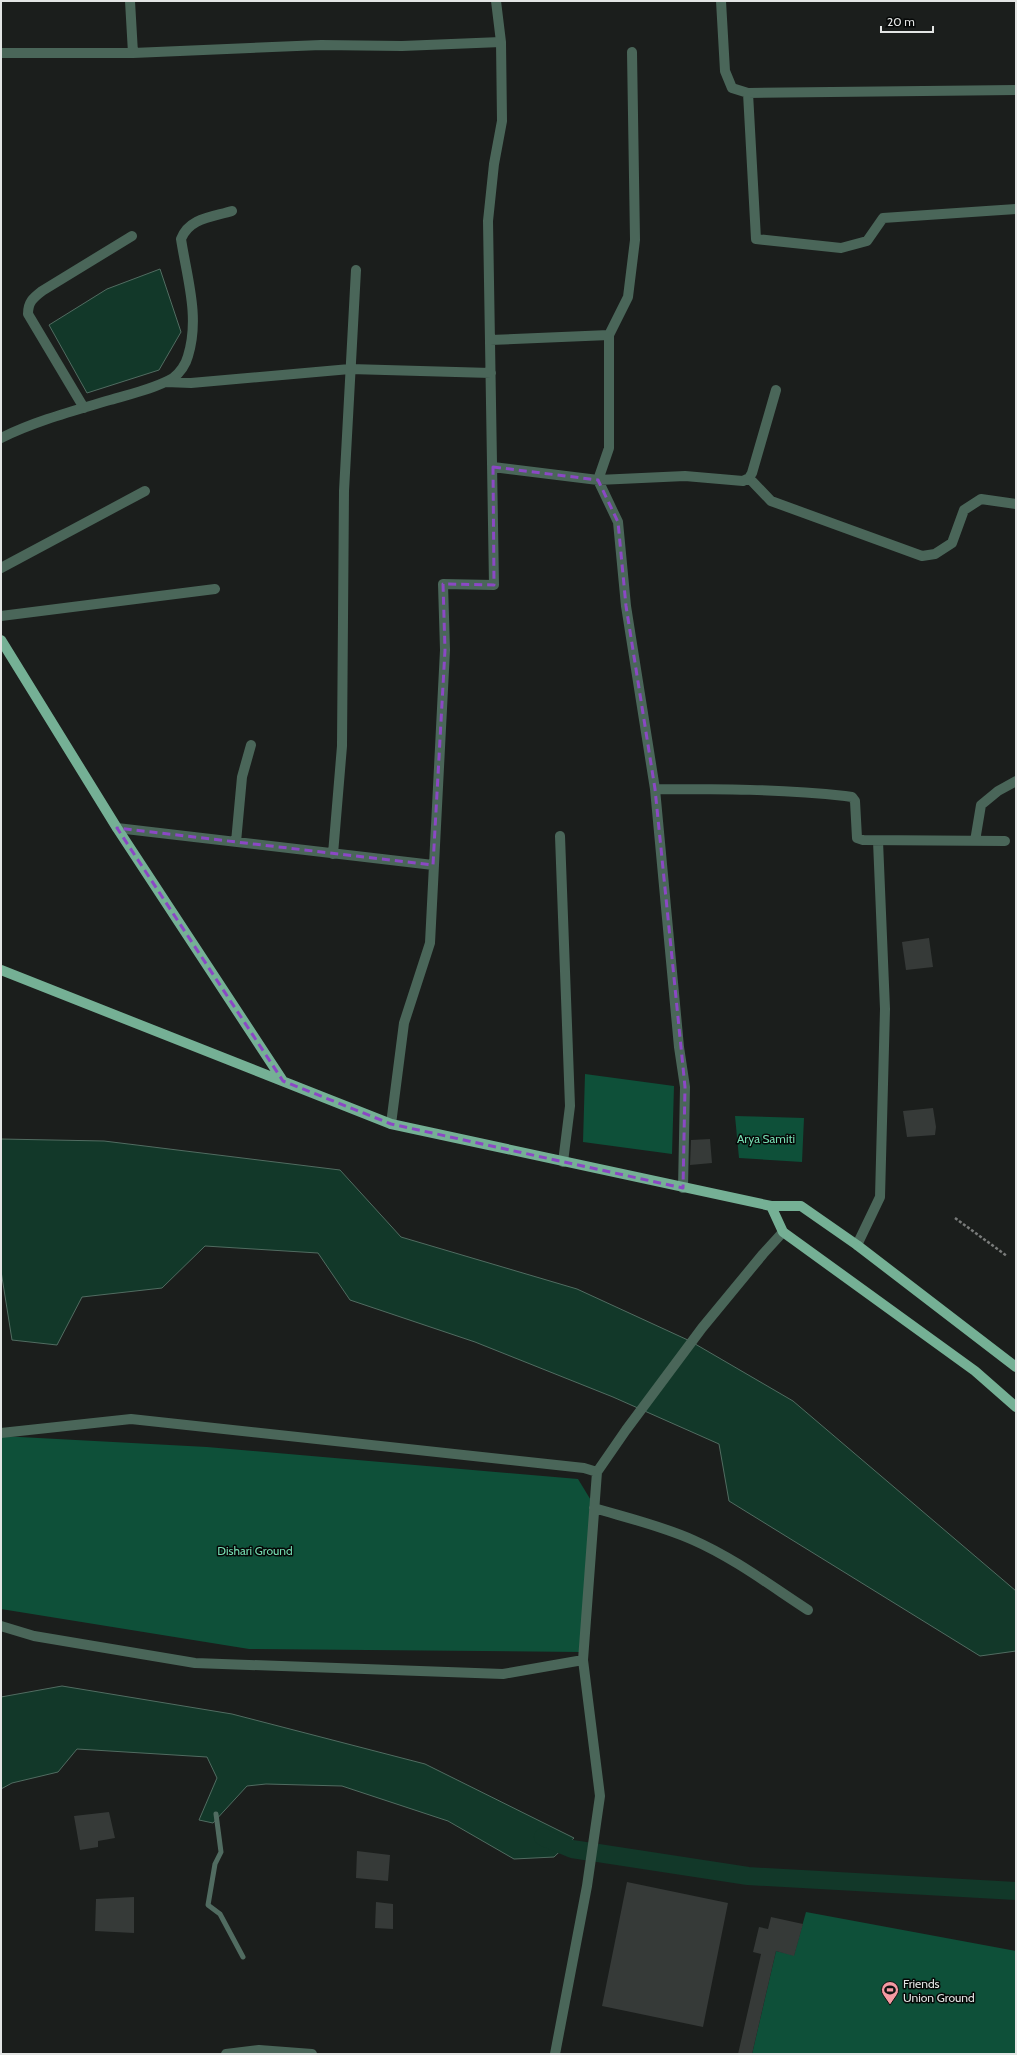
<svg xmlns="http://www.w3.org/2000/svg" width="1017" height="2055" font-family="Cabin,sans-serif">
<rect width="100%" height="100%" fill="#1b1e1c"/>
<path fill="#0e5039" d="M585,1074l89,12 -2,68 -89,-12z
M735,1116l69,2 -2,44 -63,-4z
M1,1436l206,11 371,32 14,23 -11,150 -332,-3 -248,-40z
M806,1912l210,39v103h-264l24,-103 18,4z"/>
<path fill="#123829" stroke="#516c61" d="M160,269l21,63 -22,38 -72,23 -38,-68 58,-36z
M1,1139l103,2 236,29 61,67 176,52 113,52 103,60 223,190v60l-36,5 -251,-155 -10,-57 -106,-47 -138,-55 -125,-42 -32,-47 -113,-7 -43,42 -80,9 -25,48 -45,-5 -11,-69z
M62,1686l170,28 193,50 149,74 -20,19 -40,2 -66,-38 -106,-35 -76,-2 -19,2 -34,37 -14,-3 18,-42 -10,-21 -130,-8 -19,23 -46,11 -11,6v-92z"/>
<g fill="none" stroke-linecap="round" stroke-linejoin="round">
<path stroke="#516c61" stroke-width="5" d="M216,1814l5,38 -6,12 -7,41 12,9 23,43"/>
<path stroke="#123829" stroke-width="18" d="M543,1837l29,12 176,27 268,15"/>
</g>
<path fill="#363a38" d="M929,938l4,29 -27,3 -4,-28z
M933,1108l3,19 -1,8 -28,2 -4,-26z
M710,1139l2,24 -22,2 1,-25z
M109,1812l6,26 -17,3v6l-18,3 -6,-34z
M357,1851l33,4 -2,26 -32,-3z
M627,1882l101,21 -25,124 -101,-21z
M134,1897v36l-39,-2 1,-32z
M376,1902l17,2v25l-18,-1z
M771,1917l32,7 -9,32 -18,-5 -24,103h-14l23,-100 -8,-2 6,-25 9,2z"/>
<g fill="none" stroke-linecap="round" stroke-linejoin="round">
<path stroke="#797b7a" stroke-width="2.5" stroke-dasharray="3 2" stroke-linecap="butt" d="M955,1218l52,38"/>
<path stroke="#4a6659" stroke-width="10" d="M130,1l3,52
M721,1l4,70 7,17 16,5 268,-3
M632,52l3,188 -7,57 -19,38v113l-11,32 20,42 8,84 29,183 24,258 6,40 -2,101
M1,53h132l188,-8 81,1 99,-4
M748,93l8,146 85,9 26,-7 16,-23 133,-9
M490,340l119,-5
M166,382l25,1 159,-14 141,4
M84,408l-56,-94c0,-12 5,-16 14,-23l90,-55
M1,438c34,-17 72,-27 109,-38 20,-6 44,-11 63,-22 7,-5 13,-14 15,-22 12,-39 -1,-78 -7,-117 8,-21 31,-22 51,-28
M493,467l105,13 87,-4 58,5 6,-3 3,-5 24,-83
M749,478l22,23 151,55 13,-2 17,-11 12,-33 17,-11 35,5
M1,568l144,-77
M1,616l214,-27
M655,789c64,0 126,0 190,7l7,1 3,4 2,37 6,2 142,1
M117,828l316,37
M560,836l10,270 -7,56
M975,841l6,-36 17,-14 18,-10
M236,842l6,-65 9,-32
M333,854l9,-108 2,-255 12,-221
M391,1124l13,-101 26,-80 15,-293 -2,-66 51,1 -6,-364 6,-57 8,-43 -1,-79 -5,-41
M857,1245l23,-48 5,-188 -7,-168
M1,1433l130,-14 453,49 13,4
M594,1508c34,10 68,18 99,32 41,18 78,46 115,70
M1,1626l33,10 161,27 308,11 80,-14
M226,2054l33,-4 53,4
M555,2054l32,-168 13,-90 -17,-136 14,-188 29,-42 76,-102 61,-74 20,-22"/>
<path stroke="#75b095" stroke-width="10" d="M1,640l116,188 166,253
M1,970l390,154 380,82h30l56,39 159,122
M771,1206l12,26 192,139 41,36"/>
</g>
<path fill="none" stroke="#8b48c5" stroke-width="3" stroke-dasharray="8 5" stroke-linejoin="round" d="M493,467l105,13 20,42 8,84 29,183 30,298 -2,101 -292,-64 -108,-43 -166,-253 316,37 12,-215 -2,-66 51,1z"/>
<defs>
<symbol id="stadium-pin" viewBox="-11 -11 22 30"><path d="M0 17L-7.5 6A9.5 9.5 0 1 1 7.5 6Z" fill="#f49aa2" stroke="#060807"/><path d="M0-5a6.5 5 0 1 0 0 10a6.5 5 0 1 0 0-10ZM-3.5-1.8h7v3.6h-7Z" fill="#111"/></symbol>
</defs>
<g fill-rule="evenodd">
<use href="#stadium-pin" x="880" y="1980" width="20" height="27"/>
</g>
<g text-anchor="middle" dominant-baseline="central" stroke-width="3" stroke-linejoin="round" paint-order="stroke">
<g font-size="12" fill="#75dcb1" stroke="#060807">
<text x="766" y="1138">Arya Samiti</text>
<text x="255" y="1550">Dishari Ground</text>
</g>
<g font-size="12" fill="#e3e5e4" stroke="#060807" text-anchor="start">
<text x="903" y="1983">Friends<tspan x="903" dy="14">Union Ground</tspan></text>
</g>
</g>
<rect width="1017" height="2055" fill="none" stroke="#e3e5e4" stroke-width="4"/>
<path d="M881 26v6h52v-6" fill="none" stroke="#e3e5e4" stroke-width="2"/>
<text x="887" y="26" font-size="12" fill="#e3e5e4" stroke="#060807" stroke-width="3" paint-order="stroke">20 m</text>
</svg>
